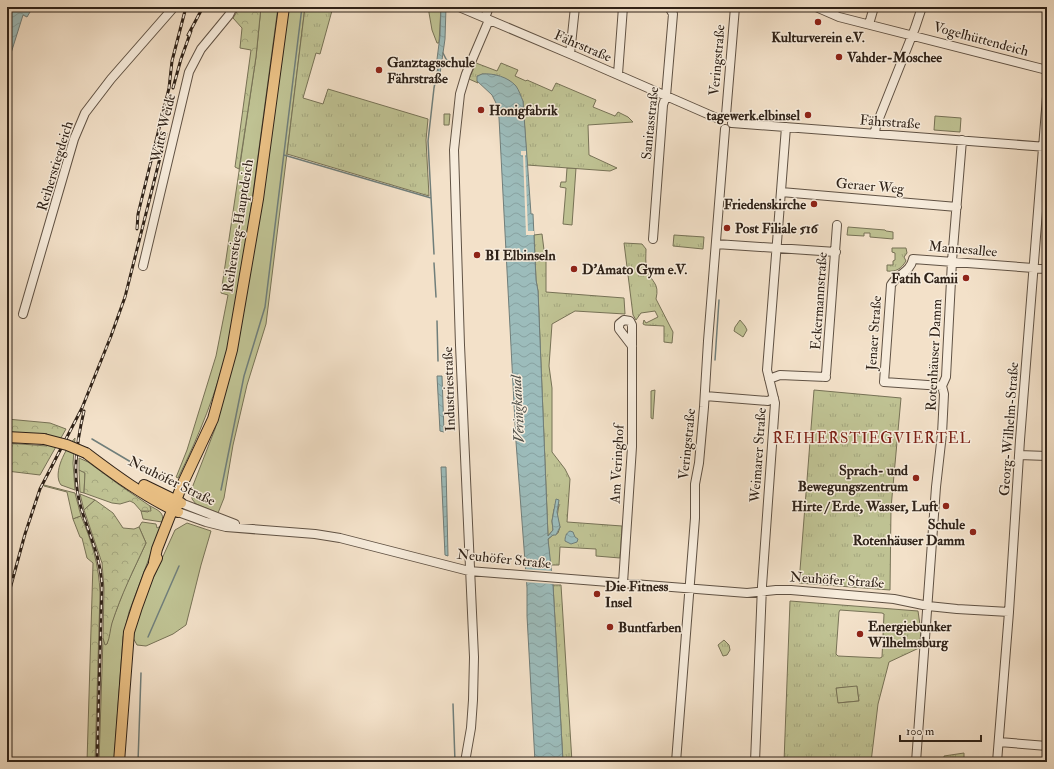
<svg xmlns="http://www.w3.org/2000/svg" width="1054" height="769" font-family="'IM FELL Double Pica',serif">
<defs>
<pattern id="forest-crowns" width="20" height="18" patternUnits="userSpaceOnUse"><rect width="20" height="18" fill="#bfc293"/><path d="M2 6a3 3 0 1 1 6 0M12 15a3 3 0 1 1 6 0" fill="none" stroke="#a4a67e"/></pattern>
<pattern id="park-tufts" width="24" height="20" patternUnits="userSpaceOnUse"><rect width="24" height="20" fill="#bfc293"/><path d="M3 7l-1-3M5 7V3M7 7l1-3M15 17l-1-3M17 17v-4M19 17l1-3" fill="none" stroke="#a4a67e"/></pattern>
<pattern id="water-waves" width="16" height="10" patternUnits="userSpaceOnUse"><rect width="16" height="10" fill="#9cbcbb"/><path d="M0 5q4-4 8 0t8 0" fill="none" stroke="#87a1a0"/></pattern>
</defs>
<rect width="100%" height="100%" fill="#f3e1c9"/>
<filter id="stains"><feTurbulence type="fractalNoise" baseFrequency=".005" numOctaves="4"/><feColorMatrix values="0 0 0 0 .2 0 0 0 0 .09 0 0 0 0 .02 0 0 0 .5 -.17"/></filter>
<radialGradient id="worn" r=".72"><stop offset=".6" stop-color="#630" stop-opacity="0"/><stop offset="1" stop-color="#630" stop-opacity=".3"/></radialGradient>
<path fill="#bfc293" stroke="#777256" d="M261,7h17l-29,216 -21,123c-11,45 -29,90 -50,132l-2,-1 1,-2 10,-25 29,-94 12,-61 -7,-2 35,-236z
M288,7h17l-39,317 -19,61 -14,60 -9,53 -6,15 -22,-9 -4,-5v-11l23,-59 17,-62 12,-57 16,-100z
M428,7h13l-2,36h-2l-5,-13z
M444,114h6l-1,11h-5z
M935,116l26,2 -1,14 -26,-2z
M567,168h9l-4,57 -9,-1 3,-36 -6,-1 1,-5h5z
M848,227l37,3 1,1 7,1v7l-23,-2v-4h-6v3l-17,-1z
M655,390l-2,29 -2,-1v-27z
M75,438l-2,25 2,27 -14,-5c-9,-12 5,-37 14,-47z
M79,470l6,2 -1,21 -4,-1z
M44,485l31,8 6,23 -8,3 -6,-27 -23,-6z
M80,494l15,6 -11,10z
M150,506c8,4 15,7 12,16l-19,-3 -2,-8 7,1 3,-3z
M142,522l14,2 1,4 4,-2 -32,86 -6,25 -9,125h-15l4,-124 2,6h2l4,-20 13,-34 22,-47 -7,-16z
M187,523l24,8 -10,34 -15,60 -13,9 -27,12 -9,-1 -5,-9 7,-27 36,-79z
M857,685l2,16 -22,2 -1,-15z"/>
<path fill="url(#forest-crowns)" stroke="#777256" d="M240,7h21l-5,50 -17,112 -4,-2 16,-117 -11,-2 2,-20 -9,-10z
M7,419l43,4 16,6 -26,46 -33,-4v-28l40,3 5,-10 -45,-3z
M79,458l9,4 30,22 32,22 1,5h-10l-7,-8 -4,-2 -10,3 -8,-1 -28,-10 1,-20 -6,-3z
M95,500l18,13 10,15 11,1 5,-2 7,16c-12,26 -25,52 -34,80 -2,7 -2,14 -5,21l-2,1 -2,-7 1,-50 -2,-25 -18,-53z
M81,516c11,26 18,49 19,77l-5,169h-8l6,-199 -6,-5 -5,-20 -2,-1 -7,-18z"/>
<path fill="url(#park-tufts)" stroke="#777256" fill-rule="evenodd" d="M305,7h28l-13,47 -4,-1 -13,45 20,6 5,-15 100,30 -2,21 3,56 -142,-42z
M476,63l21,8 4,-8 17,7 -3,6 11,5 1,-1 25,11 4,-8 40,17 -3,7 22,9 3,-4 10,5 5,5 -45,3 1,30 28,13 -7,3 -83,-6 -4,-64 -28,-26 -13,-1 -5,7 1,2 -9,-4z
M542,234l2,16 2,1v41l78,6 1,16 -50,-3 -23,13 -3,42 3,22v64l13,17 5,10 -3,43 55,4 -2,32 -24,-2v-7l-36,-2 -1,18h-9l-2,-26 5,-4 5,-2 2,-6 -3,-10 2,-13 -5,5 -2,12 1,9 -5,6 -10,-245 -2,-11 -2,-45z
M674,235l30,2 -1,12 -30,-3z
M624,243l18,1 4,5c0,6 -1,14 1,20 4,14 13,13 9,30l17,33 -1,11 -8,-1v-16l-19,-1 -2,-1 1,-4 2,3 12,-6 -3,-6 -14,2 -5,7 -3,-5z
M892,248h14l1,5 -3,4 2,4c-5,8 -10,11 -19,10v-6h6v-4l2,-1v-7l-3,-1z
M740,320l5,6 2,4 -4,7 -9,-6 1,-4z
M814,390l87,8 -10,110 -1,82 -91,-7z
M553,585h8l11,177h-9z
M790,601l128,10 3,21 -2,16 -30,14 -11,42 -7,58h-87zM840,610l42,3 2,1 -2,43 -2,1 -42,-2 -2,-2 3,-42zM857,686l2,15 -21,2 -2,-15z
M724,640l5,5 1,5 -3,5 -4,1 -5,-11z
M964,753v9h-20v-6z"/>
<path fill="url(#water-waves)" stroke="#707e7a" d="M7,7h26l-6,10 -4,-2 -16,51z
M441,7h5l-1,32 -5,35 -4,-7 4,-31z
M482,74c12,-1 26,3 34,12 3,4 5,11 7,15l8,113h2l3,66 2,11 10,245 5,-6 -1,-9 4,-22 3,1 -2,12 3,15 -4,8h-3l-5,4 5,46 10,177h-28l-8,-146v-28l-11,-146 -17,-324 -3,-15 -4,-8 -15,-14v-5z
M437,376h5l2,56 -4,-1z
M441,467h5l2,89 -3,-1z
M570,531l3,1 2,5 3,2 -1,3 -6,2 -6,-3c0,-4 1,-8 5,-10z"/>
<path fill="#f3e1c9" d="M521,151h5v4h-1l3,76h6v4h-8l-3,-80h-2z
M523,569l30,2 1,13 -30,-2z"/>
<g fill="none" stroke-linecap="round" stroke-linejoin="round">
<path stroke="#707e7a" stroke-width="1.5" d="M443,53l3,6 12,8
M284,155l147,43
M434,254l-6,-113 6,-53 4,-20
M434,263l2,34
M437,321l1,40
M715,360l4,-60
M92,439l71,42h5
M221,490l23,-114 21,-69 37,-300
M148,637l31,-71
M453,704l2,58
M138,762l3,-89"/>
<defs>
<path id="minor" d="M459,7l111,47 149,65
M816,7l23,10 208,53
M485,18l4,-11
M869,24l5,-17
M570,54l5,-47
M618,74l5,-67
M726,115l9,-108
M732,123l315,24
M875,133l1,-7 39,-98 7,-21
M781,192l176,15
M653,239l10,-134 3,-9 7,-82 -4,-7
M716,244l120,8
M143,266l46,-194 12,-23 28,-34 4,-8
M23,314l51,-175 11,-26 26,-34 63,-72
M823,377l3,-3 11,-149
M769,379l11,-4 46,2
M942,386l-58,-4 7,-97c6,-11 19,-12 22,-26l134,10
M705,396l63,5 6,-3
M1019,455l28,1
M181,503l54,21
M178,512l28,10 20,5 89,7 25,4 129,33 278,22 29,-3h15l103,9 34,7 29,3 52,3
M623,583l9,-136v-122l-2,-4 -6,-1 -5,4v5l13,17
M999,742l48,4
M465,762l6,-34 2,-28 1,-43 -14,-312 -6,-195 6,-56 6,-20 23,-54
M676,762l19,-244v-34l4,-21 5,-56 4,-66 17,-212
M755,762l7,-176 13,-183 -8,-33 19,-243
M916,762l20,-275 6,-53 2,-40 -2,-8 4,-9 6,-116 10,-121
M997,762l12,-150 11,-172 27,-343"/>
<path id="major" d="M7,437l37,2
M86,453c29,22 59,44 92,59
M144,485l37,18
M154,562l3,-13 25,-64 31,-66 19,-69 26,-151 26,-192
M119,762l10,-130 8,-25 12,-33 8,-16"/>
</defs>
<use href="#minor" stroke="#605244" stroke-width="10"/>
<use href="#major" stroke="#2f2218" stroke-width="12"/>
<use href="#minor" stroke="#f7ecdc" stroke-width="8"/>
<use href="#major" stroke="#eac084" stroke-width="10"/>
<defs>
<path id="rail" d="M188,35l15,-28
M173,88l8,-29 10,-28
M137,229l1,-15 31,-126 3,-27 14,-54
M84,411c-8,34 -13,69 -1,103 8,25 17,43 19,70l-5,178
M7,600l18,-66 15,-45 42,-81 29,-72 14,-39 41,-163"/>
</defs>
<use href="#rail" stroke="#2f2218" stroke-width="3"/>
<use href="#rail" stroke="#f7ecdc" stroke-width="1.5" stroke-dasharray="4.5" stroke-linecap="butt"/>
<defs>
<path id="major-bridge" d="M44,439l23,6 19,8"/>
</defs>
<use href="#major-bridge" stroke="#2f2218" stroke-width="12" stroke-linecap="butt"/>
<use href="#major-bridge" stroke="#eac084" stroke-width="10"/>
</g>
<g fill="#8f2418" stroke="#f7ecdc" stroke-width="1.5">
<circle cx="818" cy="22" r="4"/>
<circle cx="839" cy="57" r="4"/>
<circle cx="379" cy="70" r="4"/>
<circle cx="481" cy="110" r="4"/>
<circle cx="808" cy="115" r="4"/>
<circle cx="814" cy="204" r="4"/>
<circle cx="727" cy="228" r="4"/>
<circle cx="477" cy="255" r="4"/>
<circle cx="574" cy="269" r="4"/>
<circle cx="966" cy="278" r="4"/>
<circle cx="916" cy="478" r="4"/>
<circle cx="946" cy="506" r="4"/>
<circle cx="973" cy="532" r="4"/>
<circle cx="597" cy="594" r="4"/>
<circle cx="610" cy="627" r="4"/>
<circle cx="860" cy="634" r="4"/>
</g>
<g text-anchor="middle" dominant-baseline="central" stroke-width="3" stroke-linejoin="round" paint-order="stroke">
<g font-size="14" font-weight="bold" fill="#2f2218" stroke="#f7ecdc" text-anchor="start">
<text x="818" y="37" text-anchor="middle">Kulturverein e.V.</text>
<text x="847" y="57">Vahder-Moschee</text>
<text x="387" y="62">Ganztagsschule<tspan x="387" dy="16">Fährstraße</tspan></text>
<text x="489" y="110">Honigfabrik</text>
<text x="800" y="115" text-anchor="end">tagewerk.elbinsel</text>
<text x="806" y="204" text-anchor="end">Friedenskirche</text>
<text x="735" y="228">Post Filiale 516</text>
<text x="485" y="255">BI Elbinseln</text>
<text x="582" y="269">D'Amato Gym e.V.</text>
<text x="958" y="278" text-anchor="end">Fatih Camii</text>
<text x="908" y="470" text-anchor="end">Sprach- und<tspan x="908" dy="16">Bewegungszentrum</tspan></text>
<text x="938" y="506" text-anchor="end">Hirte / Erde, Wasser, Luft</text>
<text x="965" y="524" text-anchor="end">Schule<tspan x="965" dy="16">Rotenhäuser Damm</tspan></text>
<text x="605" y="586">Die Fitness<tspan x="605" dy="16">Insel</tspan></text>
<text x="868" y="626">Energiebunker<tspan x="868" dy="16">Wilhelmsburg</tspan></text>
<text x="618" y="627">Buntfarben</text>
</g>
<g font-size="14" fill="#2f2218" stroke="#f7ecdc">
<text transform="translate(981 39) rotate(15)">Vogelhüttendeich</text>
<text transform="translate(583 46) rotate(23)">Fährstraße</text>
<text transform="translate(717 60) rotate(-85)">Veringstraße</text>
<text transform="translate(890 122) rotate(4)">Fährstraße</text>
<text transform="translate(650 123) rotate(-84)">Sanitasstraße</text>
<text transform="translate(163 128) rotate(-77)">Witts Weide</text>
<text transform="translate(55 166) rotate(-73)">Reiherstiegdeich</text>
<text transform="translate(870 186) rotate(5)">Geraer Weg</text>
<text transform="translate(238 226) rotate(-81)">Reiherstieg-Hauptdeich</text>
<text transform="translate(963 249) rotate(5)">Mannesallee</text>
<text transform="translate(819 301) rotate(-86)">Eckermannstraße</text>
<text transform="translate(874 333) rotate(-86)">Jenaer Straße</text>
<text transform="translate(934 355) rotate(-87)">Rotenhäuser Damm</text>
<text transform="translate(449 389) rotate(-92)">Industriestraße</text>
<text transform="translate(1009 429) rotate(-86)">Georg-Wilhelm-Straße</text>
<text transform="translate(687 444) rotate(-84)">Veringstraße</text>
<text transform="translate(758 455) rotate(-86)">Weimarer Straße</text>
<text transform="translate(617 464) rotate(-87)">Am Veringhof</text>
<text transform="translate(172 481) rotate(26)">Neuhöfer Straße</text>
<text transform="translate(504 559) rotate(6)">Neuhöfer Straße</text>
<text transform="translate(837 580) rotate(4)">Neuhöfer Straße</text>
</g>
<g font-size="15" font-style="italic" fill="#505049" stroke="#f7ecdc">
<text transform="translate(518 409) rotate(-93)">Veringkanal</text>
</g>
<g font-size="15" letter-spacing="1" fill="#7a1f14" stroke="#f7ecdc">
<text x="872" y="438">REIHERSTIEGVIERTEL</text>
</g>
</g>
<rect width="1054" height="769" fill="none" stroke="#f3e1c9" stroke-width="24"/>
<rect x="8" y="8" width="1038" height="753" fill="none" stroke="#2f2218" stroke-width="2"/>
<rect x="12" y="12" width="1030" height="745" fill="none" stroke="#2f2218"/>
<path d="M900 735v6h81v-6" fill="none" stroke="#2f2218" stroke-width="2"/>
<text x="906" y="735" font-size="12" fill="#2f2218" stroke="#f7ecdc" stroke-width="3" paint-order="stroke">100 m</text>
<rect width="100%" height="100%" filter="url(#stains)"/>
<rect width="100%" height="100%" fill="url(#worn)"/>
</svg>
